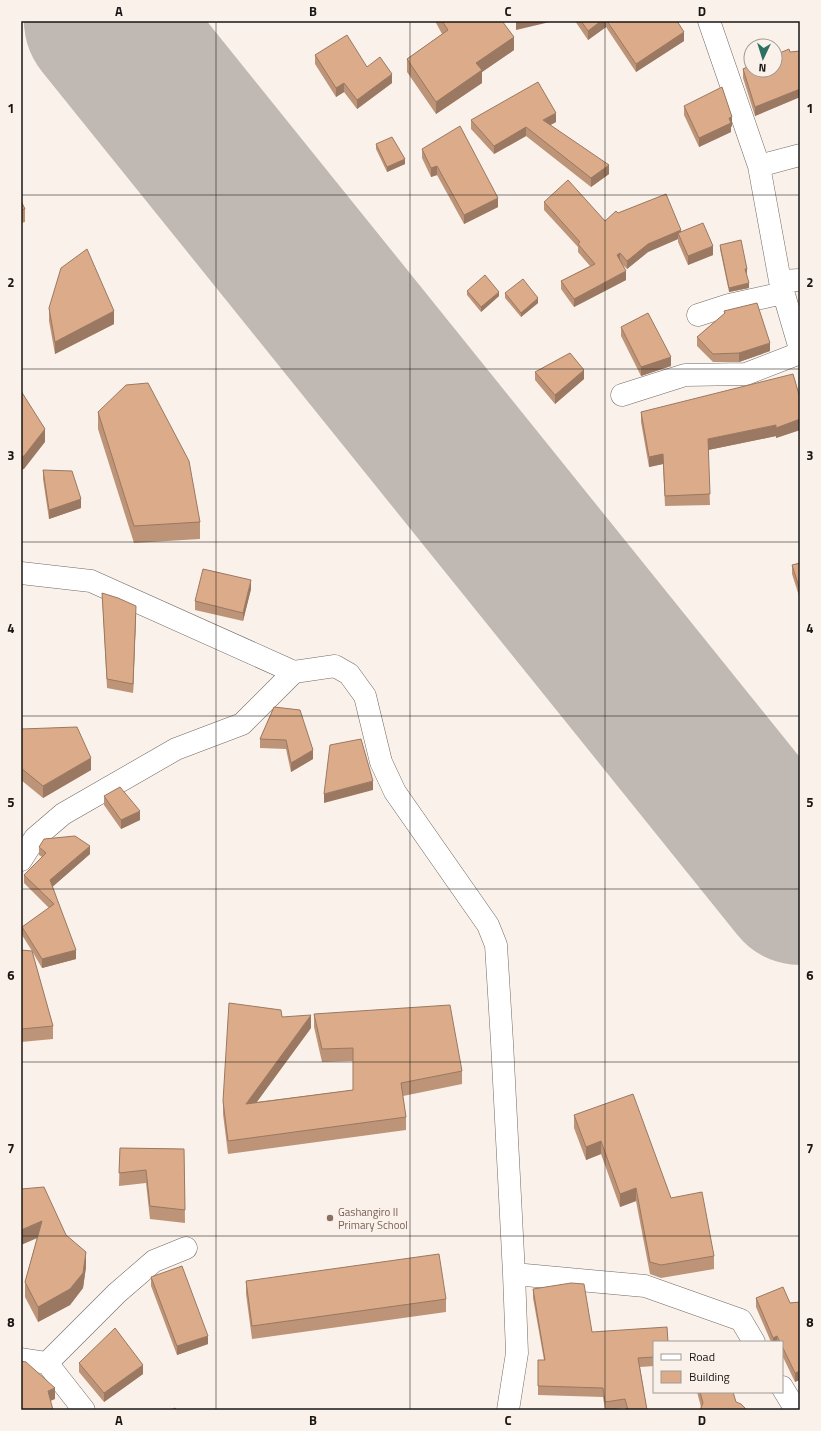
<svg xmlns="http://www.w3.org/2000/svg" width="821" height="1431" font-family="'Titillium Web',sans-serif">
<rect width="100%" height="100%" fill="#faf1ea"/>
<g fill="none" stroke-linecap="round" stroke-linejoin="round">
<path stroke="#c0b8b2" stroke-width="160" d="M104,21l696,864"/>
<defs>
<path id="minor" d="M709,21l50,145 21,115 20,68
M759,166l41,-11
M780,281l20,-1
M698,315l31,-10 54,-12
M622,395l63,-20 61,-1 54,-21
M21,573l70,8 203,91 41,-6 14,8 16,22 16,66 14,30 93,133 8,20 6,97 12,232 3,79 -9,57
M21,860l14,-22 28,-24 113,-65 66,-25 52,-52
M514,1274l131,12 96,34 13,22
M21,1359l26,4 37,47
M47,1363l70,-70 37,-32 32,-13
M782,1387l14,23"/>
</defs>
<use href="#minor" stroke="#716964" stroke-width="23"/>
<use href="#minor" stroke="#fff" stroke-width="22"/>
</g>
<path fill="#bd9477" d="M435,21h67l12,29 -32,22v11l-46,31 -29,-42v-13l35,-25z
M575,21h102l7,20 -48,31 -30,-45 -18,13z
M800,51v46l-45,19 -12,-38v-9l47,-17z
M315,55l52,12 25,16 -35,26 -13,-17 -8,5 -21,-33z
M684,106l48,20 -1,1v5l-32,15 -15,-32z
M471,120l85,2 -6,3 59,49 -18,13 -65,-51 -32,18 -23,-25z
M376,144l29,20 -18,8 -11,-23z
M422,149l76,58 -34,17 -27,-49 -6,2 -9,-19z
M21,201l4,8v13l-4,1z
M544,202l61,19 13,-8 63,19 32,23 -25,10 -10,-23v-3l-30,13 -21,17 -5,-5 4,16 -52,27 -13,-18v-8l29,-15 -12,-14v-5l-34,-37z
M720,245l27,28h-1l3,15 -20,4 -9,-43z
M467,291l32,5 -18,16 -14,-17z
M505,293l33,10 -17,14 -16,-19z
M49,308l65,16 -59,30 -6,-33z
M724,311l46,40 -31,11h-26l-16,-16v-9l27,-23z
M621,327l50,39 -30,10 -20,-40z
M535,372l49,7 -29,25 -20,-24z
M800,398v32l-24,8v-2l-68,14 2,55 -45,1 -2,-42 -14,3 -8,-45v-10z
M98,412l102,110v17l-66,4 -36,-114z
M43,470l38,38 -32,11 -6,-40z
M800,563v36l-8,-25v-9z
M251,589l-8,32 -48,-11v-9z
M102,593l34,22 -3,78 -26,-5z
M274,707l39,52 -22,13 -5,-23 -26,-1v-9z
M21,729l70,41 -48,28 -22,-18z
M104,796l36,24 -19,9 -17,-24z
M39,847l51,7 -38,33 24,72 -34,9 -10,-17 21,75v13l-32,3v-92l11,1 -10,-16v-8l27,-19 -25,-25v-8l18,-18 -3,-2z
M314,1014l148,57v13l-59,12 3,21v13l-178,24 -5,-40v-13l88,-73 -55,74 97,-12v-29l-31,1 -8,-35z
M574,1115l97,83 43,58v13l-53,9 -11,-4 -14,-73 -16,6 -19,-53 -15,6 -12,-32z
M120,1148l64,1 1,74 -35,-4 -4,-36 -27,3z
M21,1189l45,46 20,32 -3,21 -13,17 -32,17 -13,-25v-15l12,-44z
M151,1277l57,67 -31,11 -26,-69z
M246,1281l200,18v13l-194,27 -6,-45z
M533,1289l59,43 62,10v24l-14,1 7,43h-21l-1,-2 -20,2 -2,-13 -65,-2v-35h6l-11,-62z
M756,1298l34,5 10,-1 -5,80 -13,-27v-13h-11l-15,-35z
M79,1363l64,11 -39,28 -25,-30z
M697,1392h36l-32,15z"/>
<path fill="#9a7861" d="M516,21h38l-38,9z
M601,21h5v6l-18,13v-9z
M684,32v9l-48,31v-8z
M514,37v13l-32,22v11l-46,31v-12l40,-39z
M392,74v9l-35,26v-9z
M344,83v9l-8,5v-9z
M800,89v8l-45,19v-9z
M556,113v9l-13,7v-9z
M732,117v9l-1,1v5l-32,15v-9l30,-20z
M526,127v9l-32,18v-8z
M405,159v5l-18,8v-5z
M609,165v9l-18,13v-9z
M437,166v9l-6,2v-9z
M498,198v9l-34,17v-9z
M681,230v8l-3,-5v6l-30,13 -21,17v-8l21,-17z
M713,246v9l-25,10v-9z
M620,253v9l-3,-7z
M745,269h2v4l-2,1z
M626,271v9l-52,27v-8z
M749,283v5l-20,4v-4z
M499,292v4l-18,16v-5z
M538,298v5l-17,14v-4z
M114,311v13l-59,30v-12z
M770,343v8l-31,11v-9z
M671,357v9l-30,10v-9z
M584,370v9l-29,25v-9z
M800,419v11l-24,8v-10z
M776,425v11l-68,14v-11z
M45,429v13l-21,27 -3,1v-13z
M663,454v10l-14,3v-10z
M81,499v9l-32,11v-9z
M251,580v9l-8,32v-8z
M136,606v9l-3,78v-9z
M313,750v9l-22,13v-9z
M91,758v12l-48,28v-12z
M373,781v9l-49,13v-9z
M140,811v9l-19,9v-9z
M90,846v8l-40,35v-9z
M76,950v9l-34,9v-9z
M311,1015v13l-65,89v-13z
M601,1141v13l-15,6v-13z
M636,1188v13l-16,6v-13z
M42,1221v15l-21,9v-15z
M86,1252v15l-3,21 -13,17 -32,17v-15z
M208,1336v8l-31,11v-9z
M777,1336v6h-4v-4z
M143,1365v9l-39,28v-9z
M800,1371v9l-5,2v-9z
M55,1388v11l-7,3v-11z"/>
<path fill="#dcac8a" stroke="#9a7861" d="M442,21h60l12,16 -38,26 6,7 -46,32 -29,-43 41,-29z
M581,21h20l-13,10z
M607,21h70l7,11 -48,32z
M347,35l20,32 13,-10 12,17 -35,26 -13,-17 -8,5 -21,-33z
M789,49l1,3 10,-1v38l-45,18 -12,-38 8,-4v5h24v-15z
M538,82l18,31 -13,7 66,45 -18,13 -65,-51 -32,19 -23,-26z
M722,87l10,30 -3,1 2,5 -32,15 -15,-32z
M460,126l38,72 -34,17 -27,-49 -6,2 -9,-19z
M392,137l13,22 -18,8 -11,-23z
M568,180l37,41 11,-10 2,2 48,-19 15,36 -33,14 -21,17 -7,-8 -3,2 9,16 -52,28 -13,-18 34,-17 -17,-20 2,-2 -36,-40z
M21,201l4,8 -4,1z
M703,223l10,23 -25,10 -10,-23z
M741,240l6,29h-2l4,14 -20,5 -9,-43z
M87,249l27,62 -59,31 -6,-34 12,-40z
M485,275l14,17 -18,15 -14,-16z
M523,279l15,19 -17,15 -16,-20z
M757,303l13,40 -31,10 -26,1 -16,-17 28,-24 -1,-2z
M648,313l23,44 -30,10 -20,-40z
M570,353l14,17 -29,25 -20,-23z
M793,374l7,24v21l-24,9v-3l-68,14 2,55 -45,2 -2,-42 -14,3 -8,-45z
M148,383l41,78 11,61 -66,4 -36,-114 28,-27z
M21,391l24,38 -21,27 -3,1z
M43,470l29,1 9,28 -32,11z
M800,563v27l-8,-25z
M203,569l48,11 -8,33 -48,-12z
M102,593l16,5 18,8 -3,78 -26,-5z
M274,707l26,3 13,40 -22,13 -5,-23 -26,-1z
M77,727l14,31 -48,28 -22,-18v-39z
M361,739l12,42 -49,13 6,-49z
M120,787l20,24 -19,9 -17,-24z
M75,836l15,10 -40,34 26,70 -34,9 -20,-32 32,-23 -30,-29 22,-22 -7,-6 5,-8z
M21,950l11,1 21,75 -32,3z
M229,1003l52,7 1,7 29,-2 -65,89 107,-14v-42l-31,1 -8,-35 136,-9 12,66 -61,12 5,34 -178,24 -5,-40z
M633,1094l38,104 31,-6 12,64 -53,9 -11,-3 -14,-74 -16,6 -19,-53 -15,6 -12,-32z
M120,1148l64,1 1,61 -35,-4 -4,-36 -27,3z
M44,1187l22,48 20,17 -3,21 -13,16 -32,18 -13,-25 17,-61 -21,9v-41z
M439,1254l7,45 -194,27 -6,-45z
M182,1266l26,70 -31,10 -26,-69z
M571,1283l13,1 8,48 75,-5 1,15h-14v15l-16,1 9,52h-19l-3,-11 -20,3 -2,-14 -65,-2v-26h7l-12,-71z
M783,1287l7,16 10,-1v69l-5,2 -13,-27v-4h-2l-3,-6 -4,2 -17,-40z
M115,1328l28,37 -39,28 -25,-30z
M21,1361l5,1 29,26 -7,3 5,19h-32z
M700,1392h33l3,10 5,2 6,6h-47l3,-7z
M175,1408l2,2h-6z"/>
<path fill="none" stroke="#191614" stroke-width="1" stroke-opacity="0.55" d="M216,21v1389M410,21v1389M605,21v1389M21,195h779M21,369h779M21,542h779M21,716h779M21,889h779M21,1062h779M21,1236h779"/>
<circle fill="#8d6e63" stroke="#faf1ea" stroke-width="1.5" cx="330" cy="1218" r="4"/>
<g text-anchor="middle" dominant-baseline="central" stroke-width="3.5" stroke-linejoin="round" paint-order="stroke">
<g font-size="11" fill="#785e54" stroke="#faf1ea" text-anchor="start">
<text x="338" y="1212">Gashangiro II<tspan x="338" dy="13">Primary School</tspan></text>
</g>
</g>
<rect width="821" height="1431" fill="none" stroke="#faf1ea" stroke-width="44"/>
<rect x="653" y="1341" width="130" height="52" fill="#faf1ea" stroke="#a09994"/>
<rect x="661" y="1354" width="20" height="6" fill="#ffffff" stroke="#a09994"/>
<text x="689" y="1361" font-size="12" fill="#191614">Road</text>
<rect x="661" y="1371" width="20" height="12" fill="#dcac8a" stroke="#a09994"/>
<text x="689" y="1381" font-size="12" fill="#191614">Building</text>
<g transform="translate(763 58) rotate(184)"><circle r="19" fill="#faf1ea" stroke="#a09994"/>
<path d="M0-3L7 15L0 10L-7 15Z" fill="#2c7063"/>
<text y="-6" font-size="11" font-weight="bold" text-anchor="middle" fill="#191614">N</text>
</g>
<rect x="22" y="22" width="777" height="1387" fill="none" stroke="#191614" stroke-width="1.5"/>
<g font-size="13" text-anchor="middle" font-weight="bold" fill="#191614">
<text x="119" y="16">A</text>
<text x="313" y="16">B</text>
<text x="508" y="16">C</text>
<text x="702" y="16">D</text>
<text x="11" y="113">1</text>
<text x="810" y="113">1</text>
<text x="11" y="287">2</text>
<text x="810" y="287">2</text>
<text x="11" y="460">3</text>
<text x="810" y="460">3</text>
<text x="11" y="633">4</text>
<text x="810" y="633">4</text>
<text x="11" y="807">5</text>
<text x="810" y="807">5</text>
<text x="11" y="980">6</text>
<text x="810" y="980">6</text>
<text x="11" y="1153">7</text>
<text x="810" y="1153">7</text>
<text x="11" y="1327">8</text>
<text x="810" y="1327">8</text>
<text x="119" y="1425">A</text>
<text x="313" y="1425">B</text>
<text x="508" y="1425">C</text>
<text x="702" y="1425">D</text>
</g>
</svg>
